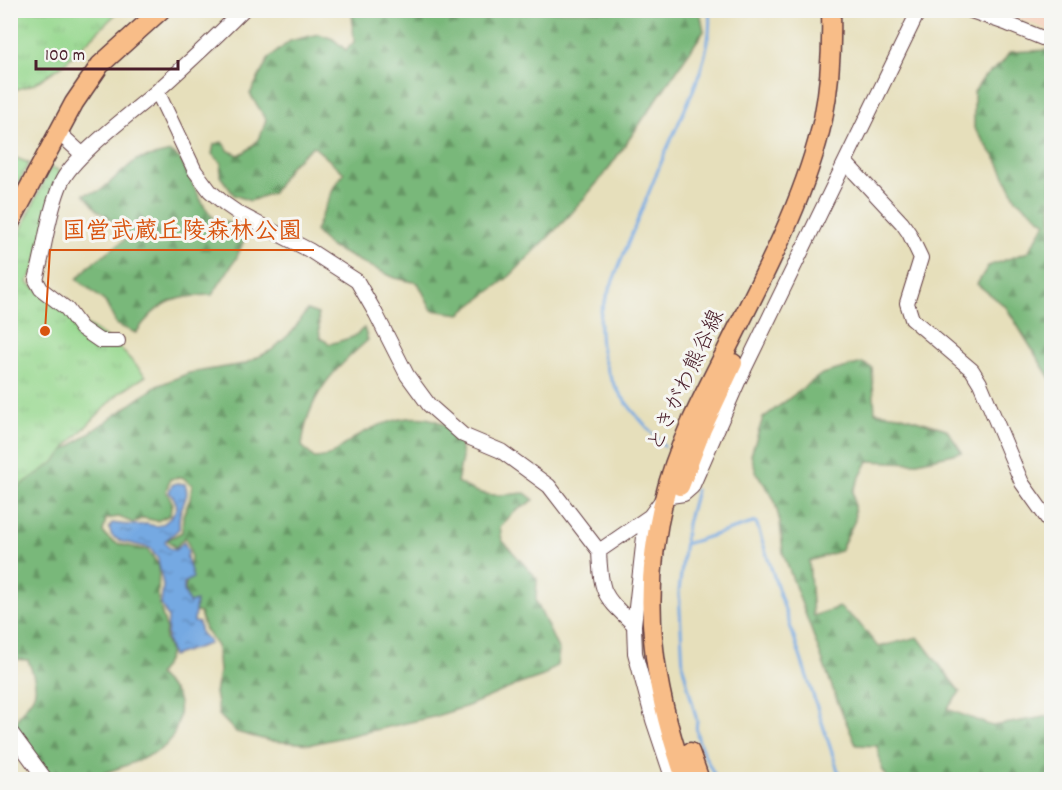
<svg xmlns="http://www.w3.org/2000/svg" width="1062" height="790" font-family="Dekko,'Klee One',sans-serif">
<defs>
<pattern id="forest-firs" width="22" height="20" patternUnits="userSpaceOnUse" patternTransform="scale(1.5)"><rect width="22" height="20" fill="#79b87a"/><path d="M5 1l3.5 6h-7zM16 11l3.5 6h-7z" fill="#659564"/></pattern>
<pattern id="park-tufts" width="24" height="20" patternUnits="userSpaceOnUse" patternTransform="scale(1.5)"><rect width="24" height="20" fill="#97d88f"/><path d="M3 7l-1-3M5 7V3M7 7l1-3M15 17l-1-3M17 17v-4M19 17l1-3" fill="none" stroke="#84b97c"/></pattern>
<pattern id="water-ripples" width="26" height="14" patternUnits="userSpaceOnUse" patternTransform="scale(1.5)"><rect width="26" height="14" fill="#75a9e2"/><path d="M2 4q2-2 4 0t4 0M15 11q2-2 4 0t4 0" fill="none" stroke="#6289b7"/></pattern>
</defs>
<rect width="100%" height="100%" fill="#f6f6f2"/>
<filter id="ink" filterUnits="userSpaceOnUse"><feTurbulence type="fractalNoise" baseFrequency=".0167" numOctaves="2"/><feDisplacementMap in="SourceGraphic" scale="12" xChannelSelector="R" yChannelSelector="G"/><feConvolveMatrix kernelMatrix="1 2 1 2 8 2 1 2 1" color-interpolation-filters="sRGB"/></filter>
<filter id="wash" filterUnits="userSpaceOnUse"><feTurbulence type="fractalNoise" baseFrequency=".008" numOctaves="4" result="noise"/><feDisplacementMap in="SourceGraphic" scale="24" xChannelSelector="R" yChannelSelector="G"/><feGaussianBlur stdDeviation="1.35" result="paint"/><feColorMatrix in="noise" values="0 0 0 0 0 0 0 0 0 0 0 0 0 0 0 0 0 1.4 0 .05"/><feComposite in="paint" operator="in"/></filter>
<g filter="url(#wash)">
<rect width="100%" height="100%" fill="#e6dfbb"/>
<path fill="#f5d3c1" d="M999,11h52v20l-49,-19z"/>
<path fill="url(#forest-firs)" stroke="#626c52" stroke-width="1.5" d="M352,11h348l4,20 -97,140 -37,44 -60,61 -50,38 -28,-4 -14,-27 -23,-5 -30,-14 -36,-18 -14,-15 20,-46 9,-12 -31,-27 -23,20 -17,27 -23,8 -16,-6 -14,-19 1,-13 -9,-9 2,-10 8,-2 7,9 10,4c16,-8 23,-18 27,-36l-16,-25 19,-36 21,-17 29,-7 14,5 13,11 8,-8z
M1051,50h1l-1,330 -45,-73 -29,-23 11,-18 40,-14 18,-29 -30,-24 -19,-39 -23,-32v-36l10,-15 18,-14 8,-11z
M171,152l9,7 24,47 10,13 17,5 14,14 -9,21 -24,36c-37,1 -54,6 -76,38l-19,-8 -12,-23 -28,-23 14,-15 39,-28 -10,-10 -22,-15 -14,-17 16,-3 36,-31z
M307,310l11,4 2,24 10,6 23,-7 11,-9 4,12c-36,31 -61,57 -66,106l12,12c21,-1 21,-7 37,-18 22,-15 61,-30 88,-18 7,4 13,9 20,13l3,23 -5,24c26,16 38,14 68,11l9,7 -20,12 -14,15 2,13 35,39 -1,22 23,50 -2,14 -14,11 -26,9 -49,21 -35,11 -121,27 -42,-3 -34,-9 -17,-17 -4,-22 4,-21 -2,-26 -12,-16 -5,-17 -13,-4c-1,-4 -3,-10 -2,-15 0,-23 13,-33 0,-57l-10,11 -8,-8 15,-8 1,-17 7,-16 2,-14 -10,-8 -12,2 -4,12 6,11 -2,13 -13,6 -14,-3 -10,5 -14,-6 -13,2 -3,13c9,15 29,14 45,18l11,16 -1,33 8,29 -1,11 5,13 -4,11 -8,12c5,6 15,14 19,21 6,15 0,37 -10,48 -12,13 -68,32 -86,35 -8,2 -20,1 -27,-3 -19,-10 -29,-33 -40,-50 15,-34 31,-23 14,-66l-17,-1 -1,-61 3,-12 -3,-11 1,-87 146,-102 32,-13 55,-9 28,-14 21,-19z
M862,363l10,5 3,44 24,3 47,14 16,23 -49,11 -45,-2 -15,30 2,29 -15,31 -31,10 4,55 26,-9 19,15 20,25 40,-10 42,55 -13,17 45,17 59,-10v63h-163l-6,-10 -5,-23 -21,-1 -18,-42 -55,-150 -3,-31 -6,-23 -18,-27 -5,-17 12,-37 59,-44z"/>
<path fill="url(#park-tufts)" stroke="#707c5d" stroke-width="1.5" d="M10,11l1,-1 108,1 -56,54 -29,19 -23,7z
M11,156l18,7 -18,35 -1,-42z
M51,167l12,5 -30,101 -6,9 36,27 55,37 28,30 -27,17 -52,53 -10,14 -46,32 -1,-239z"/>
<path fill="url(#water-ripples)" stroke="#606486" stroke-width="1.5" d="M176,483l9,1c5,12 -2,18 -5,29 -1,5 -1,11 -1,16l-14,12 3,6 7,3 9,-8 4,9 -1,7 6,20 -9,5v8l5,12 7,-2 -2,21 5,1 2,11 8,6v4l-37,12 -5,-16 1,-22 -7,-14 2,-19 -5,-26 -8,-11 -30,-7 -8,-5 -3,-8 3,-5c12,2 22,3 34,1 3,0 6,2 10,2 10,-1 17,-11 21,-19l-3,-9 -5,-6 3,-7z"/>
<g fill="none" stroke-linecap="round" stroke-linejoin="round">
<path stroke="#75a9e2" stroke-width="3" d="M664,446c-39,-43 -71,-73 -63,-135 20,-51 41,-102 62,-153 18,-43 52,-101 46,-148
M696,490l-9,34 -8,67 4,76 14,54c-4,18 12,42 20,59
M685,544l71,-22 85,258"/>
</g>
</g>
<g filter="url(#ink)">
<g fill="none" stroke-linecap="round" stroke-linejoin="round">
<defs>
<path id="minor" d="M968,10l40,14 44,18
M157,91l38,80 15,20 15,13 13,9 71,37 48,31 19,33 31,61 22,30 34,30 38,16 48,35 50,65 51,-35
M58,132l25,23
M846,163l56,60 7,10 12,25 -14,45 5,16 60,51 8,13 42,100 30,42
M118,341h-18l-19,-13 -14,-19 -26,-20 -5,-9c9,-32 12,-67 25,-97 12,-27 71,-70 95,-91 30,-27 59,-54 87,-82
M599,551c2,44 4,44 35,74
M10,731l36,49
M673,780l-20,-60 -18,-67 -1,-28 11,-97 5,-12 14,-19 20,-3 8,-7 46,-105 181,-372"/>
<path id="major" d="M10,223l64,-120 26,-38 61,-55
M680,486l22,-57 31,-66
M690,752l10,28
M686,780c-34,-94 -46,-183 -22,-281 12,-51 37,-99 61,-146 37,-75 80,-152 98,-234 7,-35 9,-73 8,-109"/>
</defs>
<use href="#minor" stroke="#613c41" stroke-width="16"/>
<use href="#major" stroke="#613c41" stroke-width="21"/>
<use href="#minor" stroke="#fff" stroke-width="14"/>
<use href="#major" stroke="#f8bd88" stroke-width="18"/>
</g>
</g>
<g text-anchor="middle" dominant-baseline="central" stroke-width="6" stroke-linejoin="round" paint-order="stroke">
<g font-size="22" fill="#4a1f2b" stroke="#f6f6f2">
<text transform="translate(687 381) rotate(-65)">ときがわ熊谷線</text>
</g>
</g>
<path fill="none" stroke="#d8530f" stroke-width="2" d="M45 331L50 250H314"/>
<circle fill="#d8530f" stroke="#f6f6f2" stroke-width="2" cx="45" cy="331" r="6"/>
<g font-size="24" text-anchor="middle" font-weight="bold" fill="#d8530f" stroke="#f6f6f2" stroke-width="6" stroke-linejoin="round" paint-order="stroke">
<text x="182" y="238">国営武蔵丘陵森林公園</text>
</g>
<rect width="1062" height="790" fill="none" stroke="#f6f6f2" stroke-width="36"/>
<path d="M36 60v9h142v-9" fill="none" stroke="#4a1f2b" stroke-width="3"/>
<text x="45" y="60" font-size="18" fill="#4a1f2b" stroke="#f6f6f2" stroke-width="4.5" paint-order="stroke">100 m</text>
</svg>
